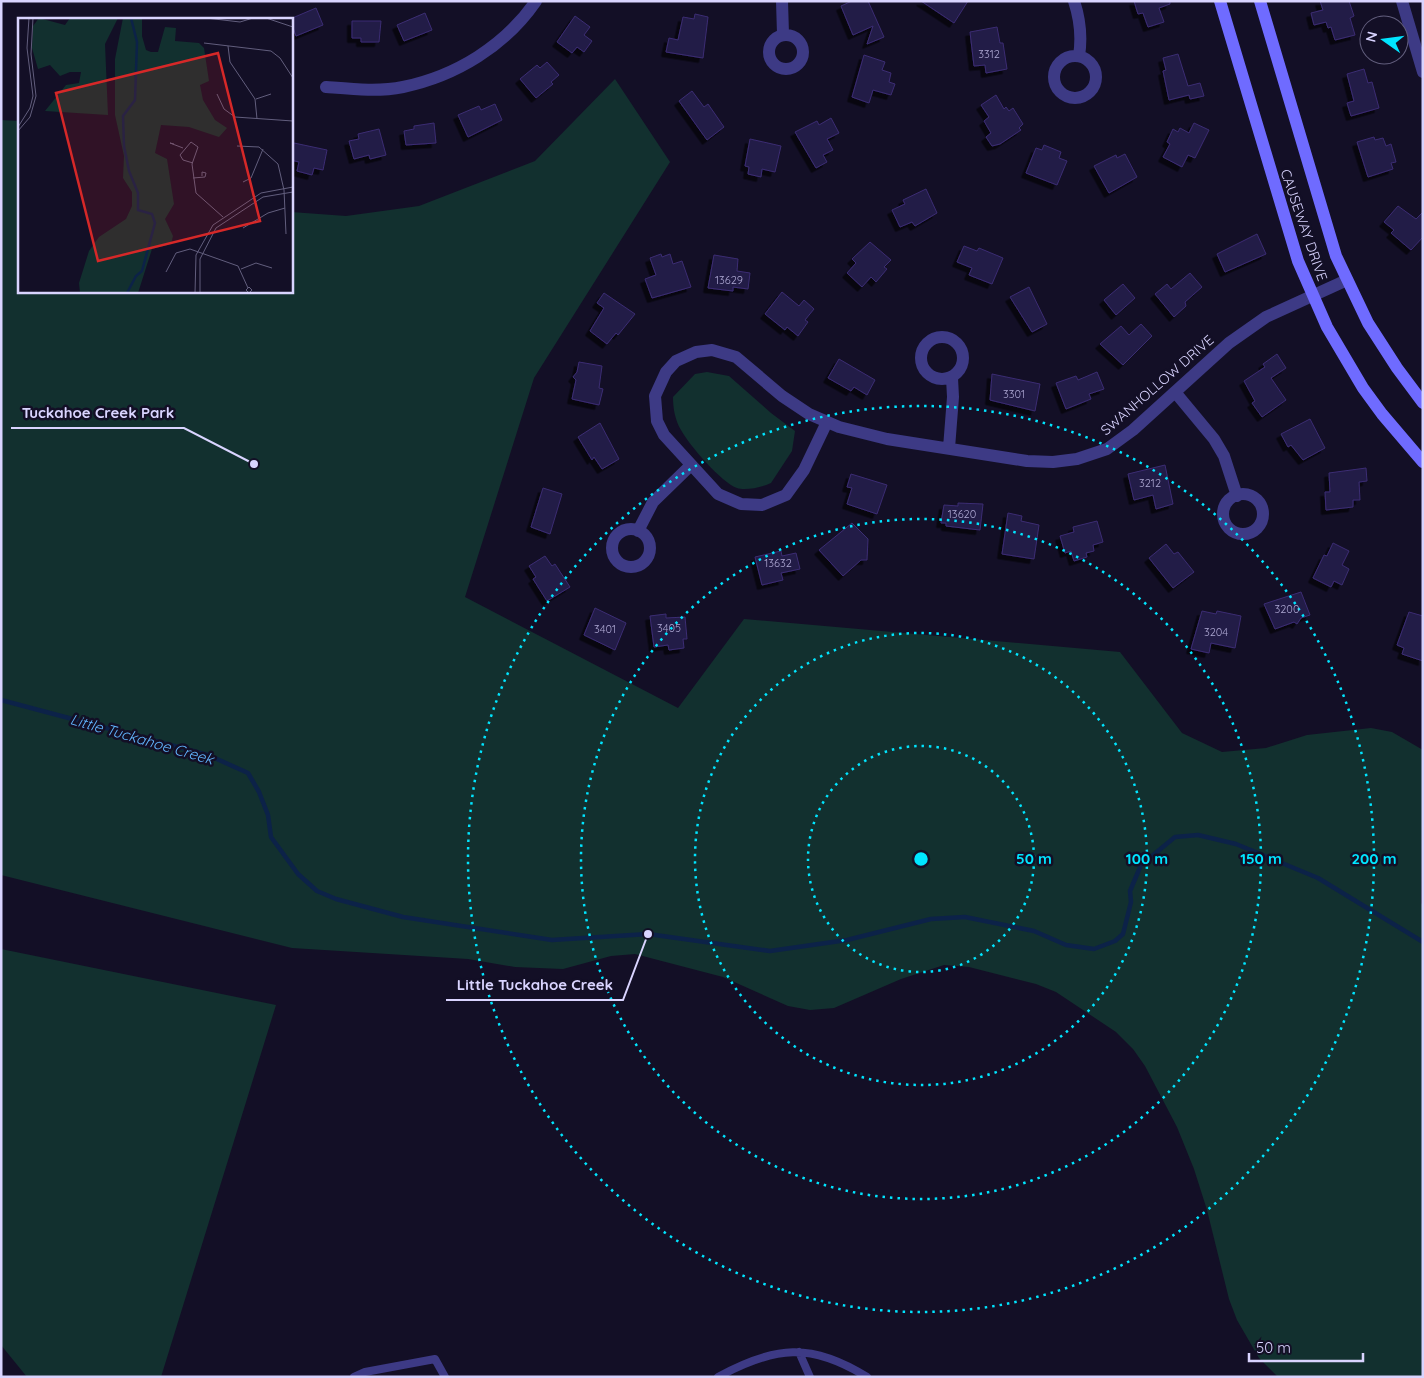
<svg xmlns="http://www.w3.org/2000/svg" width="1424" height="1378" font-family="Quicksand,sans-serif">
<defs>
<filter id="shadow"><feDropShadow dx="-4.5" dy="4.5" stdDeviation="0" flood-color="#0009"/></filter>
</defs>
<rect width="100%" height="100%" fill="#130f26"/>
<path fill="#12302f" d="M615,79l55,83 -136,216 -69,219 213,111 66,-89 376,33 62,81 40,19 44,-4 41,-13 64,-7 21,4 31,18 -2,153 2,3v471h-145l-19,-19 -22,-38 -8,-21 -22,-89 -13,-41 -17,-42 -32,-61 -12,-17 -17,-17 -60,-40 -20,-8 -67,-17 -25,-2 -43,14 -67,29 -24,2 -22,-4 -65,-29 -88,-23 -24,2 -48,13 -48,-2 -47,-8 -176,-11 -291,-73v-755l18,1v170h272v-79l55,4 73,-10 116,-45z
M707,372l22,4 42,37 24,18 -3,20 -21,32c-8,4 -26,8 -34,5 -15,-5 -48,-43 -56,-58 -6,-10 -8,-22 -8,-33l22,-23z
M1,949l275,56 -115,372h-134l-26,-32z"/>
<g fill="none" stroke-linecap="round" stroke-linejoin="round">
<path stroke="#0c2248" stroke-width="4.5" d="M1,700l207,55 40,18 11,19 9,23 3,22 27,37 19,17 19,8 67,18 149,23 96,-6 122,17 77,-11 84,-21 34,-2 69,14 32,14 28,4 21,-8 8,-7 8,-32 -1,-11 11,-26 34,-28 23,-2 38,9 82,34 105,64"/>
</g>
<path fill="#241b47" stroke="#3b2d73" filter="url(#shadow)" d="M852,1h16l16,36 -17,7 6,-18 -20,9 -12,-29z
M921,1h47l-14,22z
M1134,1h36v3l-11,4 5,14 -16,5 -5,-14 -5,1z
M1320,1h29l5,15 -4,2 5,17 -20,5 -4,-13 -3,1 -2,-6 -12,3 -3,-12 12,-3z
M316,8l7,17 -27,11 -6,-17z
M425,13l7,17 -28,11 -7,-16z
M695,14l13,3 -5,41 -37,-6 3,-14 9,2 5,-23 11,2z
M575,16l15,11 -6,8 8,6 -8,11 -7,-5 -5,6 -15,-11z
M352,21h29l-2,21h-18v-4h-9z
M997,27l3,16h3l4,26 -21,4 -1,-8 -11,1 -4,-34z
M1178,54l10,32 12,-3 4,13 -14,3 -1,-4 -20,5 -6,-29 3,-1 -3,-12z
M864,55l21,7 -3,8 9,3 -2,9 6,2 -4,11 -18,-5 -4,13 -17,-6z
M547,62l12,13 -8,7 2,2 -17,14 -16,-19 17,-14 3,3z
M1364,69l4,14 4,-1 7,26 -28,8 -4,-13 7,-2 -7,-27z
M692,91l12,16 4,-3 16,23 -17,13 -28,-39z
M996,95l8,14 2,-2 3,4 4,-3 10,16 -4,4 2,2 -21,14 -8,2 -6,-9 5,-4 -7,-12 5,-4 -8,-12z
M495,104l7,16 -34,17 -10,-22 21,-9 2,4z
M831,118l8,15 -12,6 6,11 -10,5 4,7 -11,6 -21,-36 22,-11 2,4z
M434,123l2,20 -30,2 -2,-14 10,-2v-3z
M1194,123l15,7 -14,28 -7,-3 -6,12 -19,-10 7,-13 -3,-2 6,-13 5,3 2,-4 9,5z
M379,129l7,26 -16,4 -1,-4 -15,4 -5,-18 10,-2 -1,-5z
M1374,137l1,3 8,-2 3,8 5,-2 5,18 -5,1 2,6 -25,8 -11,-35z
M750,139l31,7 -6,26 -13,-3 -1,8 -13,-3 1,-7 -4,-1z
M294,143l33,7 -4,20 -9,-2 -2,7 -15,-4 2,-9 -8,-2z
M1044,145l17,7 -2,6 8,3 -10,24 -31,-12 10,-25 6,2z
M1125,154l12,23 -28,16 -15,-27 22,-11 1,3z
M926,189l11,24 -22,13 -3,-4 -12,5 -8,-17 13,-6 -2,-4z
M1398,206l18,13 7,-7v25l-12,13 -20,-17 3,-3 -10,-8z
M1257,234l9,20 -41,18 -8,-18z
M870,242l21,18 -7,7 3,2 -11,13 -5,-5 -9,10 -15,-14 9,-10 -4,-4z
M964,246l13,5 2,-3 24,10 -11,26 -23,-9 3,-7 -15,-6z
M661,254l1,3 8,-3 3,10 9,-3 9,26 -39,11 -7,-19 11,-4 -6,-17z
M714,255l24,4 -1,12 13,2 -2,16 -15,-2v4l-25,-3z
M1190,273l12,14 -17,15 1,4 -12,11 -19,-23 12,-10 4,5z
M1123,284l12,14 -19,17 -12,-15z
M1029,287l18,37 -15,8 -22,-35z
M782,292l17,14 5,-6 10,9 -9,11 3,2 -10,14 -11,-9 -2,3 -20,-16z
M604,293l31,21 -17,21 -2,-2 -9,11 -17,-13 14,-23 -7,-5z
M1141,324l11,12 -29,29 -23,-21 21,-18 8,9z
M1277,354l9,14 -15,10 15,22 -24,17 -10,-14 3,-2 -11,-20 21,-14 -2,-3z
M839,359l36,21 -8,15 -13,-8 -3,4 -23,-13z
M579,362l23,4 -3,22 4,1 -4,16 -27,-6 4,-19 -3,-3 4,-5z
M1097,372l7,17 -15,5 2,5 -25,10 -10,-26 20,-7 2,4z
M992,374l48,10 -5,27 -45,-11z
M1310,419l15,29 -22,12 -12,-15 -3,2 -7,-13z
M600,423l19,36 -17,10 -8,-12 -2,3 -14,-23z
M1165,465l8,39 -17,5 -3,-14 -19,5 -6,-26z
M1366,468l1,13 -8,1 1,18h-7v7l-27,3 -1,-18h5l-1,-19z
M851,474l36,11 -10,29 -30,-10 5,-16 -5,-1z
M543,488l19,6 -12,40 -19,-7z
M958,503l25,1 -3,26 -34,-4v-3h-5l3,-18 14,1z
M1008,513l14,3 -1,5 18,4 -5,34 -32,-5z
M1097,521l6,21 -10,3 1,6 -8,2 1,4 -13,4 -3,-10 -6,2 -5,-17 14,-4 -1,-5z
M852,523l16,16 -1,21h-6l-18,16 -24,-26z
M1333,543l16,8 -7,14 7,4 -7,16 -8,-4 -3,6 -18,-9 11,-23 3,1z
M1166,544l8,10 4,-2 16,20 -21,16 -24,-30z
M781,551l1,5 14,-3 4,16 -19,4 2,7 -21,5 -7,-28z
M545,556l7,10 3,-2 15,23 -23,14 -14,-22 3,-2 -7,-11z
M1301,592l9,23 -9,3 -4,6 -3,-2 -19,7 -11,-25z
M595,608l31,15 -11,27 -31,-15z
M1202,611l14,3 1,-3 24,5 -6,32 -24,-5 -2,10 -18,-4z
M1409,612l14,4v45l-21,-7 2,-6 -7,-3z
M666,614v4l19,-1 2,22h-4l1,9 -15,2 -1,-5 -14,2 -4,-31z"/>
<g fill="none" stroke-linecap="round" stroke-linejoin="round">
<path stroke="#3d3a85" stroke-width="8" d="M799,1352l11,25
M354,1377l11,-5 70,-13 10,18
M718,1377c57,-31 93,-35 149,0"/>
<path stroke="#3d3a85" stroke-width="12" d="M782,1l1,33
M1074,1c6,18 8,36 5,55
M1402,1l21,71
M769 52a17 17 0 1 1 34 0a17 17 0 1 1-34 0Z
M1054 77a21 21 0 1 1 42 0a21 21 0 1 1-42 0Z
M326,87c25,2 52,5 77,0 53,-11 102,-41 133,-86
M921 358a21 21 0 1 1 42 0a21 21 0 1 1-42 0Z
M1175,392l39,47 10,17 13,40
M827,422l-23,48 -18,25 -24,10 -21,-1 -23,-10 -54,-59 -7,-14 -2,-25 11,-24 10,-11 20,-9 16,-2 24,7 46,39 27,18 30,13 48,12 140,22 26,1 24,-3 30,-10 26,-19 96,-87 37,-26 81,-37
M949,448l4,-51 -1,-19
M1223 514a20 20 0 1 1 40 0a20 20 0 1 1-40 0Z
M612 548a19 19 0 1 1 38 0a19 19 0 1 1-38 0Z
M638,531l15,-29 37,-36"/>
<path stroke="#6f6bff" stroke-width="12" d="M1220,1l78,260 29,66 36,61 19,26 41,48
M1260,1l76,255 32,67 29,45 26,35"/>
</g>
<g fill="none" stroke="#00e5ff" stroke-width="2.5" stroke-dasharray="2.5 5">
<circle cx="921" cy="859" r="113"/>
<circle cx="921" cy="859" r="226"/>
<circle cx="921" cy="859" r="340"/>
<circle cx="921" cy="859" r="453"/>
</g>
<g text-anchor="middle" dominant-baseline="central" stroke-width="5" stroke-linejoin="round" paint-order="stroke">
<g font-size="11" fill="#aca6d1">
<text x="989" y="54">3312</text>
<text x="729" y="280">13629</text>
<text x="1014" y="394">3301</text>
<text x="1150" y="483">3212</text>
<text x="962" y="514">13620</text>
<text x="778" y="563">13632</text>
<text x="1287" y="609">3200</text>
<text x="669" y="628">3405</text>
<text x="605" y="629">3401</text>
<text x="1216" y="632">3204</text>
</g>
<g font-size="14" fill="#d9d4ff" stroke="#130f26">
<text transform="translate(1304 225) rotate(71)">CAUSEWAY DRIVE</text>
<text transform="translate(1157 385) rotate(-41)">SWANHOLLOW DRIVE</text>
</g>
<g font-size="15" font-style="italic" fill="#62b6ff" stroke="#130f26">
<text transform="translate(142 739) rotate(16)">Little Tuckahoe Creek</text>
</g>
</g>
<g transform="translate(18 18)">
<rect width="275" height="275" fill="#130f26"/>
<path d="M21,0l26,7 5,-7h48l-13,26 3,71 -63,-4 21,-26 13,-2 2,-11h-11l-10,4 -10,-11 -12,4 -6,-21 1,-22zM105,0h19v18l4,14 5,2h7l7,-25 11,1 -1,13 24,2 5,5 5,33 -9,4 3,15 12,20 12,8 -8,9 -30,-10 -28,-2 -6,28 12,6 7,45 -9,15 8,17 -2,8 -19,5 -14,44h-58l-1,-10 10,-32 10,-14 27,-18 6,-13v-14l-9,-14 1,-22 -9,-41v-56z" fill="#12302f"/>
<path fill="none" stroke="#0c2248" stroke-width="2.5" d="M109,275l9,-17 6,-5 13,-48 -3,-9 -14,-4v-17l-9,-22 -5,-25 -1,-30 12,-16 2,-58 -6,-24"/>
<path fill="none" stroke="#625e7d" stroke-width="1" d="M188,0l34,4 13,-4M248,0l27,9M186,25l67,8 9,7 13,20M210,28l2,16 25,37 2,20M199,76l7,15 11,8 58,4M238,81l15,-5M0,109l12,-19 3,-12 -6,-48 2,-30M0,113l12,-14 6,-21 -5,-42 2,-36M156,126l-4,-1 13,5M219,128l22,1 19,17 6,26 2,44M175,145l-10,-3 -3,-5 11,-13 7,5 -6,17 4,29 27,24M175,160l12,-1 1,-4 -4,-1v4M225,164l8,-4 12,-29M225,210l25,-15 17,-5M223,251l15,-6 16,5M148,254l10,-19 14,-4 48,17 10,22M177,275l1,-38 17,-30 48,-32 32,-6M182,275v-34l16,-31 47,-31 30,-5M231,275l-3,-3 3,-3 3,3 -3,3"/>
<path fill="#d62828" fill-opacity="0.15" stroke="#d62828" stroke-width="2.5" d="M200,35l42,168 -162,40 -42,-168z"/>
<rect width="275" height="275" fill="none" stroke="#d9d4ff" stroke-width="2.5"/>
</g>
<circle cx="921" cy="859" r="8" fill="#00e5ff" stroke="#130f26" stroke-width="2.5"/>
<g font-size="15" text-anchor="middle" font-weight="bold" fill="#00e5ff" stroke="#130f26" stroke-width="5" stroke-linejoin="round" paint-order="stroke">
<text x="1034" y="864">50 m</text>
<text x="1147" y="864">100 m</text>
<text x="1261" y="864">150 m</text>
<text x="1374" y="864">200 m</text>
</g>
<path fill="none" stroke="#d9d4ff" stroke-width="2" d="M254 464L184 428H11M648 934L623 1000H446"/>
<g fill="#d9d4ff" stroke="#130f26" stroke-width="2">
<circle cx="254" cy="464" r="5"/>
<circle cx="648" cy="934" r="5"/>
</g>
<g font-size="15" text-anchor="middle" font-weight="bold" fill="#d9d4ff" stroke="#130f26" stroke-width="5" stroke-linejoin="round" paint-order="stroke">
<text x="98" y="418">Tuckahoe Creek Park</text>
<text x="535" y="990">Little Tuckahoe Creek</text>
</g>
<rect width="1424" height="1378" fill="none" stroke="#d9d4ff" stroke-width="5"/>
<g transform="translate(1384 40) rotate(284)"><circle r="24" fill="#130f26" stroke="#625e7d"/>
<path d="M0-4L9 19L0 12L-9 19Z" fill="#00e5ff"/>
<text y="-8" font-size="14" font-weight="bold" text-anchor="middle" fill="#d9d4ff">N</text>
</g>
<path d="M1249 1353v8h114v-8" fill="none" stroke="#d9d4ff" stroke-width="2.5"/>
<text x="1256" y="1353" font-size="15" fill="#d9d4ff" stroke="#130f26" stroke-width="4" paint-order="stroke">50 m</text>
</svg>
